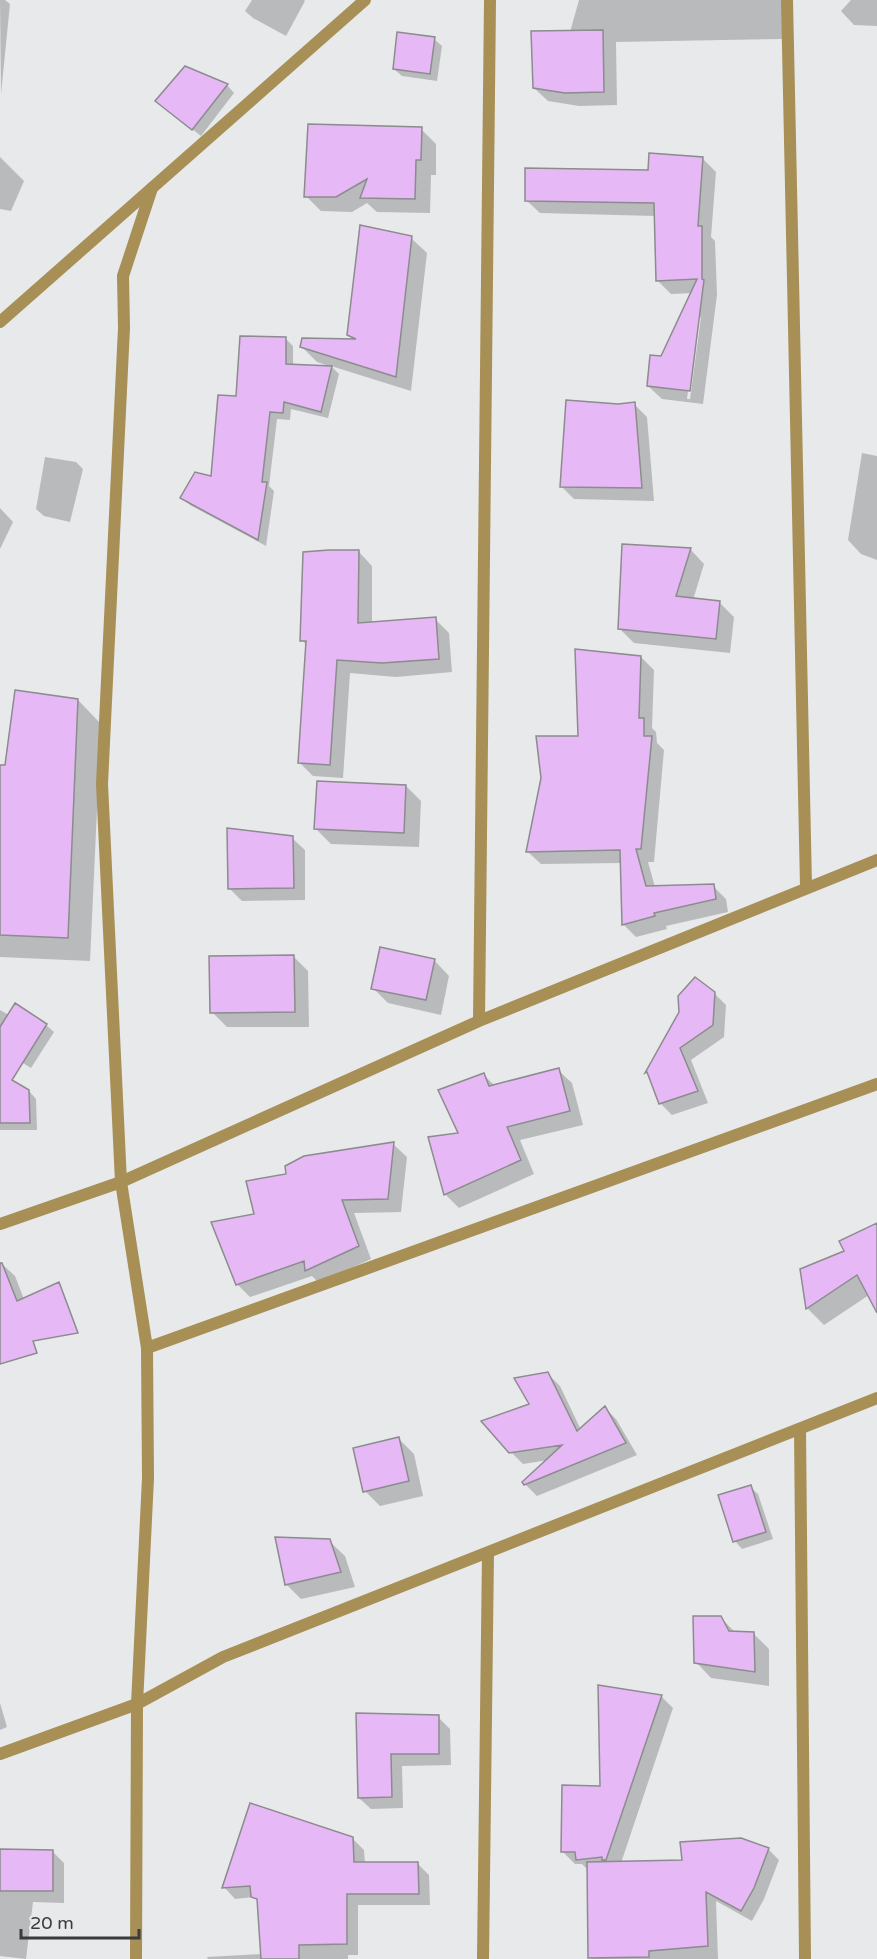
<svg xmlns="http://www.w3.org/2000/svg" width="877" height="1959" font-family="'Varela Round',sans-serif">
<rect width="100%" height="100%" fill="#e7e9eb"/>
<path fill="#0003" fill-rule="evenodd" d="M0,0h5l5,4 -9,90z
M252,0h52l1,1 -19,35 -33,-18 -8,-7z
M579,0h203v39l-166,3 1,63 -38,1 -31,-5 -14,-13 36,-56z
M851,0h26v26l-23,-1 -13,-14z
M434,39l8,7 -5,35 -35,-5 -8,-7z
M227,85l7,8 -33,43 -36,-28z
M421,129l15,15v31h-5l-1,38 -53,-1 -10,-9 -15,9 -31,-1 -15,-15z
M0,157l24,24 -13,30 -11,-2z
M702,158l14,14 -5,65 4,4 2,54 -14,109 -41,-5 -14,-13 45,-93 -22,1 -14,-14 -2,-64 -115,-3 -14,-13zM701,317l-11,82h-3l11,-79z
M411,238l16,15 -16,138 -80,-25 8,8 -11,44 -37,-9 -1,11 -13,-1 -8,67 5,5 -8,55 -76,-41 -8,-7 31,-20 25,-80 48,-59 7,7v20h36l-12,-4 -15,-15 53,-6 -6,-6z
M634,404l13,13 7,84 -80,-2 -13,-13 57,-81z
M862,453l15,3v104l-16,-6 -13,-14z
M45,457l31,5 7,7 -13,53 -26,-6 -8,-7z
M0,508l13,14 -13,27z
M690,549l14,15 -11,36 26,2 15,15 -4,36 -96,-10 -14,-14z
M359,552l13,14v58l63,-5 14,14 3,39 -56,5 -46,-4 -7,105 -30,-2 -14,-14 8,-116 -5,-6z
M641,657l13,13 -2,58 4,4 1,11 7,7 -10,112h-6l7,25 58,-1 13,13 2,13 -62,14 1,3 -31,8 -13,-13 -2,-61 -80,1 -13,-12 52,-115z
M78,700l23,24 -11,237 -90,-4v-191l6,1z
M406,786l15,15 -2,46 -88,-3 -15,-15z
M292,838l13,12v50l-63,1 -12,-12z
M293,956l15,15 1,56h-82l-15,-15z
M434,960l15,16 -8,39 -53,-12 -15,-15z
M714,993l12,12 -2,32 -33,23 17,43 -36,12 -12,-12 -13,-30 33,-61z
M0,1010l9,5 37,10 8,7 -23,36 -31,-19z
M558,1070l14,13 11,42 -63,15 14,34 -75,34 -14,-14 16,-60 22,-60 12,12z
M0,1075l29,16 7,8 1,31h-37z
M393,1144l14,13 -6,55 -47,1 17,46 -52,24 -7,-7 -62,21 -13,-13 51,-109z
M877,1225v85l-8,-15 -45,30 -17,-17 -5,-38 44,-18z
M0,1262l15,14 17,44 -32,4z
M548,1374l12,12 21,44 24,-22 11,11 21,36 -100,41 -13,-13 24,-23 -25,4 -12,-12z
M399,1439l15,15 9,42 -43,10 -15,-15z
M750,1487l8,7 15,45 -31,10 -7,-8z
M329,1541l16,15 10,31 -54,12 -15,-15z
M721,1618l15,15 18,1 15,15v37l-58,-8 -15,-16z
M661,1696l12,12 -52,155 62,-1 85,-13 11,11 -15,39 -12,22 -36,-20 2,58h-127l-2,-88 -7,-7h-7l-12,-12z
M0,1703l7,24 -7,3z
M357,1715l81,2 12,12 1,36 -49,1 1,42 -32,1 -12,-11z
M352,1838l12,12 1,14 52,-1 12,12 1,30h-72v50h-10v4h-140l-1,-2 55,-3 -3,-52 -5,-5 -19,2 -11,-12z
M0,1850l52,1 12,12v40l-31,-1 -7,57 -26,-3z"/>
<path fill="#e6b9f6" stroke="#8c8b8d" stroke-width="1.5" d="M603,30l1,62 -39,1 -32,-5 -2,-57z
M397,32l38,5 -5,37 -37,-5z
M185,66l43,18 -36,46 -37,-29z
M308,124l114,3 -1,33h-5l-1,39 -55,-1 7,-19 -31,18h-32z
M649,153l54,4 -5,69h4v53l2,1 -14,111 -43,-5 3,-31 11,1 36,-77 -41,2 -2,-78 -129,-2v-33l123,2z
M360,225l52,11 -16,141 -96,-30 2,-9 54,1 -9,-4z
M240,336l46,1v27l46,2 -11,46 -37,-10 -1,11 -13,-1 -8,70h5l-9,58 -78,-42 15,-26 16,4 7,-81 18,1z
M566,400l52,4 17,-2 7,86 -82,-1z
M622,544l69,4 -15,48 44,5 -4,38 -98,-10z
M329,550h30l-1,73 78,-6 3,42 -57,4 -45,-3 -7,105 -32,-2 8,-122h-6l3,-89z
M575,649l66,7 -2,62h5v18h8l-11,113h-5l10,37 68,-2 2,15 -62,14 1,3 -33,9 -2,-75 -94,2 15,-74 -5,-42h42z
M15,690l63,9 -10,239 -68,-3v-170h5z
M317,781l89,4 -2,48 -90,-4z
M227,828l66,8 1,52 -66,1z
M380,947l55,12 -9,41 -55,-11z
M294,955l1,57 -85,1 -1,-57z
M695,977l20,15 -2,33 -33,23 18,43 -39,13 -12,-32 -2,1 34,-61 -1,-16z
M15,1003l32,21 -35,56 17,10 1,33h-30v-96z
M559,1068l11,43 -63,16 14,33 -77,35 -16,-58 30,-4 -20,-43 46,-17 5,13z
M394,1142l-6,57 -46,1 17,46 -54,25 -1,-10 -68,24 -25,-63 43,-8 -8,-33 40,-7 -1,-8 19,-10z
M877,1223v90l-20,-38 -51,34 -6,-40 44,-18 -5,-10z
M0,1263h2l15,38 42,-19 19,51 -45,8 4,12 -37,11z
M548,1372l29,59 28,-25 21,37 -102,42 -2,-3 40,-37 -53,8 -28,-32 48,-17 -15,-26z
M399,1437l10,44 -46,11 -10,-44z
M751,1485l15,47 -33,10 -15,-47z
M275,1537l55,2 11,33 -56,13z
M693,1616h28l8,15 25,1 1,40 -61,-9z
M598,1685l64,10 -56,165h-4v-3l-26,3 -1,-8h-14l1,-67 38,1z
M356,1713l83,2v39h-48l1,43 -34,1z
M250,1803l103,34 1,25h64l1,32h-72v50l-48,1v14h-38l-4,-60 -6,-2 -1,-11 -28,2z
M741,1838l28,10 -15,40 -13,23 -35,-19 2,54 -59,5v6l-61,1 -1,-96 95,-2 -2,-18z
M0,1849l53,1v41h-53z"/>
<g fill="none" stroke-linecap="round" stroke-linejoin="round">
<path stroke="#a78f55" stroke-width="12" d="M0,322l152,-134"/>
<path stroke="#a78f55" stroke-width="12" d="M787,0l19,886
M479,1021l11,-1021
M0,1224l121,-42 358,-161 398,-161
M147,1348l730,-264
M800,1429l5,530
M0,1754l137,-50 86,-47 654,-259
M136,1959l1,-255 11,-226 -1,-130 -26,-166 -19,-398 22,-456 -1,-52 29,-88 213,-188
M483,1959l5,-406"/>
</g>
<path d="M21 1929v9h118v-9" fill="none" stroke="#3a3b3c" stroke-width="3"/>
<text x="30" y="1929" font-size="18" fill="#3a3b3c" stroke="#e7e9eb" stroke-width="4.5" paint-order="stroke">20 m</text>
</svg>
